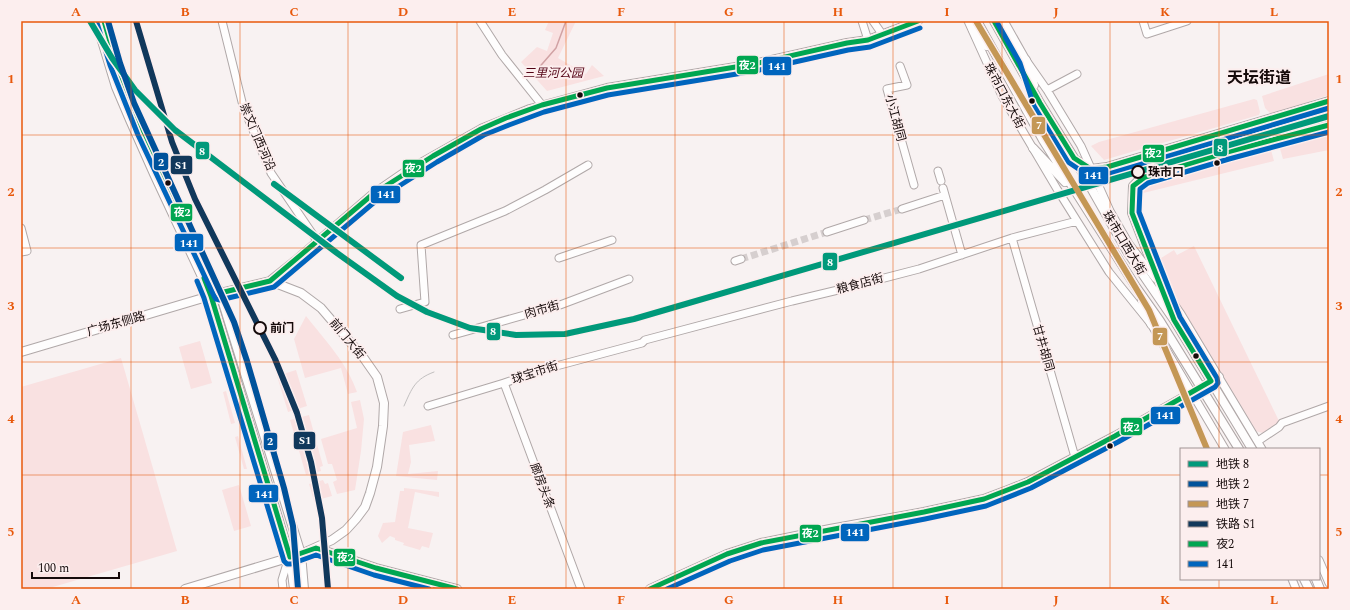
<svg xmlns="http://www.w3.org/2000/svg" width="1350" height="610" font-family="Spectral,'Noto Sans SC',serif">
<rect width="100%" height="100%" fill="#f8f2f2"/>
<path fill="#f9e1e1" d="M549,21h27l-18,37 28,16 6,-9 12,11 -57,15 -26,-29 16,-15 10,4 6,-18 -8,-3z
M1329,74v21l-16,5 -9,4 -33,10 -6,-6 -3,-12z
M1254,99l3,1 3,12 -1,3 -155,45 -13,-14 8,-4z
M1329,131v19l-46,9 -4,-14z
M1268,148l3,2 3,11 -139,34 3,-6 7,-5z
M1194,246l86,177 -17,10 -8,-2 -102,-168 21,-13 3,5z
M306,316c19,24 41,47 51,76l-9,2 -7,-26 -36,10 -11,-39z
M200,341l12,42 -21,6 -12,-42z
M121,358l56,193 -131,38h-25v-202z
M296,370l11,36 -19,6 -11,-36z
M226,391l9,32 -4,1 -8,-32z
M360,400l4,19 -3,32 -6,39 -18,4 -4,-12 4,-2 -5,-16h-4l-7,-25 36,-11 -6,-26z
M309,415l14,51 -3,1 1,4 -15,4 -16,-55z
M431,425l4,16 -26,4 2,17 -3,12 30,-3 -1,9 -41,-4 7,-44z
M238,436l9,33h-3l-9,-32z
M323,480l2,4 3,-1 4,13 -18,5 -5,-17z
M239,485l12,41 -17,5 -12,-41z
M404,488l35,4v5l-24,-5 -7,36 25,5 -4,15 -7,-2 -2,4 -17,-5 1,-2 -9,-3v-2l-5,-2 -8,7 -4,-7 5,-13 12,-1 5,-31h4z"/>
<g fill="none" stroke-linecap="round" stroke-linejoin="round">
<path stroke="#d1a2a4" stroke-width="1.5" d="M536,71l20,-23 10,-27"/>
<path stroke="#d6cfcf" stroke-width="7" stroke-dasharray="7 3.5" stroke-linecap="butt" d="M864,220l38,-11
M741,259l86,-27"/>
<defs>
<path id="minor" d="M222,21l21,85 28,67 47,69
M480,21l22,34 40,50
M862,21l6,19
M873,21l9,13
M968,21l34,75 55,93 52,83 42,52 74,125
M1004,21l22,39 21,30 34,56 29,65 19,33 26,34
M1143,21l4,13 40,-13
M900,66l7,19 -20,4 27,96
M1047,90l30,-16
M938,171l3,10
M943,188l19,67
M902,209l43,-14
M21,228l6,23 -6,1
M827,232l37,-12
M1012,238l63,219
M559,258l53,-18
M735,261l6,-2
M1163,288l18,26 81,135
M400,309l25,-7 -4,-57 84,-34 40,-21 43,-25
M453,335l107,-30 69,-26
M504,383l77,206
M428,406l76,-23 41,-14 97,-26 3,-3 147,-39 46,-11 81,-21 93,-31 65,-17
M1258,441l21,-14 3,-4 47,-17
M1319,560l10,23
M1292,579l4,10
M283,589l-1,-9 7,-23"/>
<path id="major" d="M96,21l20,66 14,33 24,54 57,122 79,261 4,32
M104,21l12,41 28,70 76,161 81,261 3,35
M977,21l66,119 93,147 24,34 79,128
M994,21l46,82 34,55 54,95 46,67 78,129
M973,30l14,16
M1026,60l8,25
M1033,148l32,34
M1076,160l15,9 16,-2 222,-66
M1142,301l9,23
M1168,306l-36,-93 1,-27 5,-5 7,-4 82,-25 102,-27
M21,352l199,-59 50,-12 25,-20 78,-67 32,-22 76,-43 49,-20 77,-21 147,-24 93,-21 21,-3 50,-19
M316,548l60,20 81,21
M1304,579l5,10
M1316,579l4,10
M185,589l116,-35 31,-14 14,-10 10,-11 9,-12 5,-14 7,-26 6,-41 1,-23 -7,-26 -14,-20 -42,-49 -20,-15 -31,-12
M650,589l77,-35 34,-11 69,-14 94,-17 60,-13 24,-9 20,-8 87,-46 104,-59"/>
</defs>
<use href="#minor" stroke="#b0a8a8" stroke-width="9"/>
<use href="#major" stroke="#b0a8a8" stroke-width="10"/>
<use href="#minor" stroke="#fefdfd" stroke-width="7"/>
<use href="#major" stroke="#fefdfd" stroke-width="8"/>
<path stroke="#c2c0c0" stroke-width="1" d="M1033,199l17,-5
M404,406c8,-18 11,-27 30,-34"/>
<defs>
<path id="bus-1" d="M104,21l12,41 28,70 76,161 50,-12 103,-87 60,-38 48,-27 25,-11 36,-13 65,-17 147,-24 93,-21 21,-3 50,-19
M994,21l46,82 34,55 17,11 16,-2 222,-66
M204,278l7,18 79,261 26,-9 60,20 81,21
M650,589l77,-35 34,-11 163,-31 60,-13 44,-17 87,-46 96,-55 -37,-61 -42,-107 1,-27 12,-9 82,-25 102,-27"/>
<path id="bus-2" d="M97,23l13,42 28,70 76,161 2,3 4,1 54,-13 103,-87 60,-38 47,-27 25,-10 35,-13 64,-17 147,-24 93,-21 22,-3 50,-19
M998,24l22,39 14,43 34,56 21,14 20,-2 220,-66
M197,281l7,17 80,263 3,3h4l25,-9 58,20 55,14
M667,589l63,-28 33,-11 162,-31 61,-13 45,-18 87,-46 97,-55 3,-4 -1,-5 -37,-61 -41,-105 1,-23 8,-6 81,-24 100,-27"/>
</defs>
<use href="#bus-1" stroke="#fceeee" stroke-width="8"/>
<use href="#bus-2" stroke="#fceeee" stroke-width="8"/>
<use href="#bus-1" stroke="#00a651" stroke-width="5"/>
<use href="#bus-2" stroke="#0065bd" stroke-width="5"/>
<defs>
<path id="rail-1" d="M136,21l36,121 23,57 80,160 22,54 14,49 11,56 6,71"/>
</defs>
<use href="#rail-1" stroke="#fceeee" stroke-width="9"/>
<use href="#rail-1" stroke="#11385b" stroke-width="6"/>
<defs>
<path id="metro-1" d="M90,21l22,37 23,32 40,40 162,123 60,43 30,16 43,16 46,7 49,-1 69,-15 695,-203
M274,184l127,94"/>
<path id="metro-2" d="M108,21l12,42 14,40 100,219 13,39 37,127 9,38 5,63"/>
<path id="metro-3" d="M976,21l173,289 58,139"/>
</defs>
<use href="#metro-1" stroke="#fceeee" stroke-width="9"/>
<use href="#metro-2" stroke="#fceeee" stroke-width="9"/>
<use href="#metro-3" stroke="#fceeee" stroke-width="9"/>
<use href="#metro-1" stroke="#00997a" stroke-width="6"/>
<use href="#metro-2" stroke="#00529b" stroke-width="6"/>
<use href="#metro-3" stroke="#c49755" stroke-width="6"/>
</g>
<path fill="none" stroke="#e8590c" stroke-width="1" stroke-opacity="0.55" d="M131,21v568M240,21v568M348,21v568M457,21v568M566,21v568M675,21v568M784,21v568M893,21v568M1002,21v568M1110,21v568M1219,21v428M21,135h1308M21,248h1308M21,362h1308M21,475h1160M1319,475h10M1219,579v10"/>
<g fill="#150a0a" stroke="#fceeee" stroke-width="1.5">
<circle cx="580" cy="95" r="3.5"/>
<circle cx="1032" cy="101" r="3.5"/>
<circle cx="1217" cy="163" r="3.5"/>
<circle cx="168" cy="183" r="3.5"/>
<circle cx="1196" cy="356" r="3.5"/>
<circle cx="1110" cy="446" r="3.5"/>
</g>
<g fill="#fceeee" stroke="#150a0a" stroke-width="2">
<circle cx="1138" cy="172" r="6"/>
<circle cx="260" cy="328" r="6"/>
</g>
<g text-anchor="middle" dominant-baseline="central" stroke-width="4" stroke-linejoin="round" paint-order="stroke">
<g font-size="12" font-style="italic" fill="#520214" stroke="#fceeee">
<text x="553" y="73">三里河公园</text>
</g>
<g font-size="12" fill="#150a0a" stroke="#fceeee">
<text transform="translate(1004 96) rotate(62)">珠市口东大街</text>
<text transform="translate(895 118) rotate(75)">小江胡同</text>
<text transform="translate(257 137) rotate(67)">崇文门西河沿</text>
<text transform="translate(1124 243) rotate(59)">珠市口西大街</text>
<text transform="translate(860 284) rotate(-15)">粮食店街</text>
<text transform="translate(542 310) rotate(-16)">肉市街</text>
<text transform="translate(116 324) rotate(-16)">广场东侧路</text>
<text transform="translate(347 339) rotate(50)">前门大街</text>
<text transform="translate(1043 348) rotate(74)">甘井胡同</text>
<text transform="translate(535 373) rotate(-18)">球宝市街</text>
<text transform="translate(542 486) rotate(69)">廊房头条</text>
</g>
<g font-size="12" font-weight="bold" fill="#150a0a" stroke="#fceeee" text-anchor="start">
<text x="1148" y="172">珠市口</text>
<text x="270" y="328">前门</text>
</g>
<g font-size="16" font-weight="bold" fill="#150a0a" stroke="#fceeee">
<text x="1259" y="78">天坛街道</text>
</g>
</g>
<g stroke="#fceeee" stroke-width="1.5">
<rect x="736" y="55" width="23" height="20" rx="4" fill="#00a651"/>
<rect x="762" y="56" width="30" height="20" rx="4" fill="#0065bd"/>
<rect x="1031" y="116" width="15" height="19" rx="4" fill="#c49755"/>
<rect x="1213" y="138" width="15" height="19" rx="4" fill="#00997a"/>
<rect x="195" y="141" width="15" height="19" rx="4" fill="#00997a"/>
<rect x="1142" y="144" width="23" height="19" rx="4" fill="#00a651"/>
<rect x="153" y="152" width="16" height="19" rx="4" fill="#00529b"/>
<rect x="170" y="155" width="23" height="20" rx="4" fill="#11385b"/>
<rect x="402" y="159" width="23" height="19" rx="4" fill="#00a651"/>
<rect x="1078" y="166" width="31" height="19" rx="4" fill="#0065bd"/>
<rect x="370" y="185" width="31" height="19" rx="4" fill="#0065bd"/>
<rect x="170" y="203" width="23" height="19" rx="4" fill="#00a651"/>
<rect x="174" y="233" width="30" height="19" rx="4" fill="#0065bd"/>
<rect x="822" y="252" width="16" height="19" rx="4" fill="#00997a"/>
<rect x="486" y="322" width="15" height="19" rx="4" fill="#00997a"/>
<rect x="1152" y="327" width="16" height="19" rx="4" fill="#c49755"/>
<rect x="1150" y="406" width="31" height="19" rx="4" fill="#0065bd"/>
<rect x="1120" y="417" width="23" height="19" rx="4" fill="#00a651"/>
<rect x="293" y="431" width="23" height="19" rx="4" fill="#11385b"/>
<rect x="263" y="432" width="15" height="19" rx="4" fill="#00529b"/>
<rect x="248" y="484" width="31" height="19" rx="4" fill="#0065bd"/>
<rect x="840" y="523" width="30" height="19" rx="4" fill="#0065bd"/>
<rect x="799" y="524" width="23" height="19" rx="4" fill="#00a651"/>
<rect x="333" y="548" width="23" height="19" rx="4" fill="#00a651"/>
</g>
<g font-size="11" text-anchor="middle" font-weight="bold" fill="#fff">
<text x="747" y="69">夜2</text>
<text x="777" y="70">141</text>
<text x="1039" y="129">7</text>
<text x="1220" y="152">8</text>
<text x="202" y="155">8</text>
<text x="1153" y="157">夜2</text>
<text x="161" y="166">2</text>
<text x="181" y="169">S1</text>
<text x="413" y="172">夜2</text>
<text x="1093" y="179">141</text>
<text x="386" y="198">141</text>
<text x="182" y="216">夜2</text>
<text x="189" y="247">141</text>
<text x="830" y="266">8</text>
<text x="493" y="335">8</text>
<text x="1160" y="340">7</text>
<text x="1165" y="419">141</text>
<text x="1131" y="431">夜2</text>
<text x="305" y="444">S1</text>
<text x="270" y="445">2</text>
<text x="264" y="498">141</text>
<text x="855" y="536">141</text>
<text x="810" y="537">夜2</text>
<text x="345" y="561">夜2</text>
</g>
<rect width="1350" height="610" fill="none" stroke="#fceeee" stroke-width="44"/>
<rect x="1180" y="448" width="140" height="132" fill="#fceeee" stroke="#a09393"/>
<rect x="1188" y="461" width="20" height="6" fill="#00997a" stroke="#a09393"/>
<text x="1216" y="468" font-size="12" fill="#150a0a">地铁 8</text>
<rect x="1188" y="481" width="20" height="6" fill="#00529b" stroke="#a09393"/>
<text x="1216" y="488" font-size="12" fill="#150a0a">地铁 2</text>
<rect x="1188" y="501" width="20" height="6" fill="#c49755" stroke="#a09393"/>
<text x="1216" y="508" font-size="12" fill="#150a0a">地铁 7</text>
<rect x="1188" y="521" width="20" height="6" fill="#11385b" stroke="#a09393"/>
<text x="1216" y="528" font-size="12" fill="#150a0a">铁路 S1</text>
<rect x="1188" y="541" width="20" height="6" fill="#00a651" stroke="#a09393"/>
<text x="1216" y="548" font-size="12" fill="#150a0a">夜2</text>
<rect x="1188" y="561" width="20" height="6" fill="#0065bd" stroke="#a09393"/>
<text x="1216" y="568" font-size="12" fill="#150a0a">141</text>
<path d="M32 572v6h87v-6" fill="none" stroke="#150a0a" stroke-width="2"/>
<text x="38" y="572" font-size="12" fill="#150a0a" stroke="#fceeee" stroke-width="3" paint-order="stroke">100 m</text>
<rect x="22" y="22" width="1306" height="566" fill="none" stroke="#e8590c" stroke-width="1.5"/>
<g font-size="13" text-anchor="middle" font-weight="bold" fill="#e8590c">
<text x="76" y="16">A</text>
<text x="185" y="16">B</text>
<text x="294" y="16">C</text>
<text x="403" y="16">D</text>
<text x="512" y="16">E</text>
<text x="621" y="16">F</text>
<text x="729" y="16">G</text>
<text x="838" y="16">H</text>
<text x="947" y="16">I</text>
<text x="1056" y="16">J</text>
<text x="1165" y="16">K</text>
<text x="1274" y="16">L</text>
<text x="11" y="83">1</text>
<text x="1339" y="83">1</text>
<text x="11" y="196">2</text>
<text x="1339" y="196">2</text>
<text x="11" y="310">3</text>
<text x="1339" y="310">3</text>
<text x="11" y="423">4</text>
<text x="1339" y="423">4</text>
<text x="11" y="536">5</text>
<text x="1339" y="536">5</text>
<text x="76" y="604">A</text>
<text x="185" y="604">B</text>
<text x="294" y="604">C</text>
<text x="403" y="604">D</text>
<text x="512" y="604">E</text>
<text x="621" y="604">F</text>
<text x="729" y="604">G</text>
<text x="838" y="604">H</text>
<text x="947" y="604">I</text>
<text x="1056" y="604">J</text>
<text x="1165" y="604">K</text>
<text x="1274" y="604">L</text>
</g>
</svg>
